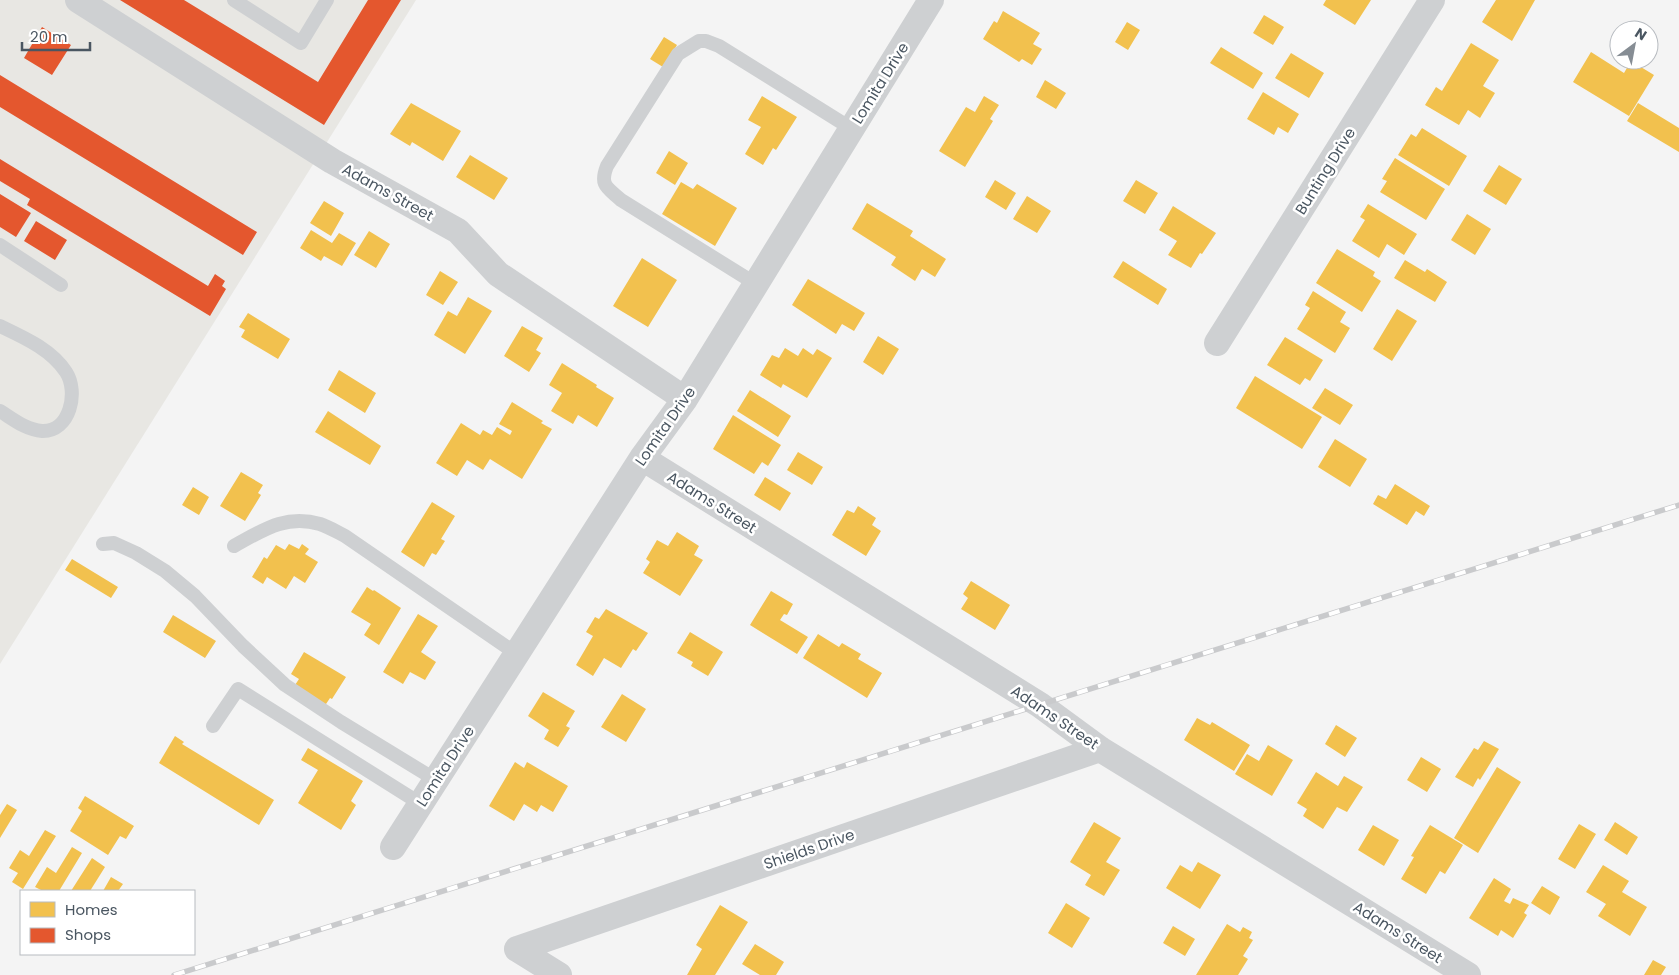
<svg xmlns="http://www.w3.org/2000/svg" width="1679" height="975" font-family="Poppins,sans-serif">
<rect width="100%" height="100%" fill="#f4f4f4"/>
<path fill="#e8e7e3" d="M0,0h416l-416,664z"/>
<path fill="#f2c14e" d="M1326,0h45l-16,25 -32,-20z
M1496,0h39l-23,41 -30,-19z
M1003,11l37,22 -7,11 9,5 -10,16 -10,-6 -3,3 -36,-23 11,-18 3,2z
M1264,15l20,12 -11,18 -20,-12z
M1127,22l13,8 -12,20 -13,-8z
M664,37l13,8 -14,22 -13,-8z
M1471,43l28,17 -16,26 12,7 -15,25 -12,-8 -9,15 -34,-20 11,-18 6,4z
M1221,47l42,26 -10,16 -43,-26z
M1591,52l33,21 7,-12 23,14 -25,41 -56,-34z
M1291,53l33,20 -15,25 -34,-20z
M1045,80l21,13 -10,16 -20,-12z
M1263,92l36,22 -11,19 -10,-6 -4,8 -27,-16z
M762,96l35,21 -21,33 -3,-2 -10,17 -18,-11 16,-27 -13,-7z
M984,96l15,9 -9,14 3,2 -28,46 -26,-16 27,-44 9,5z
M411,103l50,28 -18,30 -31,-19 -2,4 -20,-12z
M1638,103l41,25v24l-52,-31z
M1422,128l45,28 -18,30 -51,-31 13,-21 5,3z
M669,151l19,12 -13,22 -19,-12z
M470,155l38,23 -14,22 -38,-23z
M1395,158l50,31 -19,31 -46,-28 7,-11 -5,-2z
M1499,165l23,14 -16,26 -23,-14z
M995,180l21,13 -10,17 -21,-13z
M1136,180l22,13 -13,21 -22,-13z
M681,182l12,7 4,-5 40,24 -22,38 -53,-32z
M1027,196l24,15 -14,22 -24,-14z
M324,201l20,12 -13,23 -21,-13z
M867,203l46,28 -3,5 36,23 -11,18 -13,-8 -7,12 -24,-16 5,-8 -44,-28z
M1368,204l49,30 -13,21 -17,-11 -8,14 -27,-17 13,-21 -5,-3z
M1173,206l43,27 -14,21 -2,-1 -9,15 -23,-13 9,-14 -18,-11z
M1467,214l24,15 -16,26 -24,-15z
M311,230l21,13 7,-10 17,10 -14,23 -18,-10 -3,5 -21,-13z
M369,231l21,13 -14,24 -22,-13z
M1337,249l38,23 -2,4 8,5 -19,31 -46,-29z
M642,258l35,22 -29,47 -35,-21z
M1405,260l20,12 2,-3 20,13 -12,20 -41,-24z
M1123,261l44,28 -9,16 -45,-28z
M440,271l18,11 -15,23 -17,-10z
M808,279l57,34 -11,18 -12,-7 -6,10 -44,-29z
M1313,291l33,21 -6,10 10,6 -15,25 -38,-24 13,-21 -5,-3z
M468,297l24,14 -27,43 -31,-19 14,-24 9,5z
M1397,309l20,12 -25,40 -19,-12z
M248,313l42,26 -12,20 -37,-22 4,-7 -6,-3z
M522,326l21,12 -7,12 5,3 -12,19 -25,-16z
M878,336l21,13 -16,26 -20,-13z
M1285,337l38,23 -13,21 -5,-3 -5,7 -33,-20z
M785,348l13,8 5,-8 10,7 4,-6 15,9 -25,40 -24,-14 -2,4 -21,-13 12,-20 7,3z
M562,363l35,22 -1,2 18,11 -17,29 -19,-12 -5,9 -22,-13 11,-18 -13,-8z
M339,370l37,23 -11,20 -37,-23z
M1255,376l67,41 -20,32 -66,-41z
M1325,388l28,17 -13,20 -28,-17z
M750,390l41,26 -13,21 -41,-26z
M512,402l31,19 -2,2 11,6 -30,50 -32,-20 -7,11 -16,-10 -10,16 -21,-13 25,-40 19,12 3,-5 9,5 5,-8 13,8 2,-4 -13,-7z
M328,411l53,35 -11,19 -55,-33z
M733,415l48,30 -13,21 -6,-4 -8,12 -41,-25z
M1335,439l32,20 -17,28 -32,-20z
M798,452l25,15 -11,18 -25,-15z
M241,472l22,13 -5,8 3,2 -16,26 -25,-15z
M765,477l26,16 -11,18 -26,-16z
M1395,484l35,22 -6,10 -8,-5 -9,14 -34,-21 5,-9 8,4z
M193,487l16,10 -10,18 -17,-10z
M432,502l23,14 -14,23 4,2 -9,14 -4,-2 -8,14 -23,-15z
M858,506l18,12 -4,7 9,6 -15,25 -34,-21 15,-25 7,3z
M677,532l22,14 -5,9 9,5 -23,36 -37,-23 7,-11 -4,-3 11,-19 11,6z
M289,544l10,5 3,-5 7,5 -4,5 13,8 -13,21 -11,-7 -8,13 -19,-12 -4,7 -11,-7 12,-20 3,2 9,-14 9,5z
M72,559l46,28 -7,11 -46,-28z
M971,581l39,24 -15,25 -34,-21 7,-11 -5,-4z
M367,587l6,4 1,-1 27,18 -22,37 -15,-10 7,-11 -20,-12z
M771,591l22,13 -6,11 -3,-1 -4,6 28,17 -11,17 -47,-29z
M606,609l42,24 -12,18 -3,-2 -12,19 -17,-10 -11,18 -17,-11 17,-29 -7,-4 9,-15 4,2z
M418,614l20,12 -17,26 15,10 -11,18 -15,-8 -7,12 -20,-12z
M173,615l43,26 -11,17 -42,-26z
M690,632l33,20 -15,24 -17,-10 2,-4 -16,-9z
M818,634l21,13 3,-4 19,11 -3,5 24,14 -15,25 -64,-40z
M304,652l42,25 -14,22 -2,-1 -6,9 -31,-19 6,-9 -8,-5z
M543,692l32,19 -9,15 4,2 -12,19 -14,-8 5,-9 -21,-14z
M622,694l24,15 -20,33 -25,-15z
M1197,718l13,7 2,-3 38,23 -16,26 -50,-31z
M1336,725l21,13 -12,19 -20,-13z
M175,736l9,6 -2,2 92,56 -15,25 -100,-62z
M1484,741l15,8 -19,31 -2,-2 -5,9 -18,-10 19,-29 4,2z
M1268,745l25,15 -21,36 -37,-22 12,-20 12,7z
M308,748l55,33 -12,20 5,4 -15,25 -43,-27 20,-33 -17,-10z
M1421,757l20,12 -14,23 -20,-12z
M515,762l9,6 3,-6 41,24 -15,26 -12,-7 -4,7 -13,-8 -10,17 -25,-15z
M1497,767l24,15 -43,71 -24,-15z
M1316,772l22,14 6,-10 19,11 -16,25 -10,-5 -14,22 -20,-13 4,-7 -10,-6z
M85,796l49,30 -8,13 -6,-3 -12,19 -38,-24 12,-20 -4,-3z
M7,804l10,6 -17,28v-23z
M1094,822l27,16 -15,24 14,8 -16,26 -19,-11 6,-10 -21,-13z
M1615,822l23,15 -11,18 -23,-15z
M1579,824l17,10 -21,35 -17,-10z
M1373,825l26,15 -15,26 -26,-16z
M1430,825l33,20 -18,29 -5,-3 -14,23 -25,-15 13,-22 -3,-1z
M45,830l11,6 -33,53 -11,-7 6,-9 -9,-5 11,-18 9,6z
M72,847l10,6 -23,38h-16l-8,-4 12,-20 9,6z
M92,858l13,9 -15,24h-19z
M1198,862l23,13 -21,34 -34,-21 14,-23 12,7z
M1603,865l26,16 -7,11 25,15 -17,29 -32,-20 8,-12 -20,-12z
M111,877l12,7 -5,7h-15z
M1494,878l17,11 -7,12 6,3 3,-6 16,7 -5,8 3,2 -14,23 -12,-8 -3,6 -29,-18z
M1542,886l18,11 -10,18 -19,-12z
M1066,903l24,15 -18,30 -24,-15z
M720,905l28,17 -33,53h-28l15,-26 -6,-4z
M1227,924l13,8 3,-5 9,5 -3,6 4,2 -10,16 5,3 -10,16h-42z
M1173,926l22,13 -10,17 -22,-13z
M755,944l29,18 -8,13h-16l-18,-11z
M1653,960l13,7 -5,8h-17z"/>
<path fill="#e4572e" d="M120,0h64l134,82 50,-82h33l-77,125z
M42,27l29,18 -19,30 -28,-17z
M0,75l257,157 -14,23 -243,-148z
M0,159l208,127 7,-12 10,7 -3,5 4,3 -16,27 -183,-111 3,-6 -30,-18z
M0,194l31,19 -15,24 -16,-10z
M36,221l31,19 -12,20 -31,-19z"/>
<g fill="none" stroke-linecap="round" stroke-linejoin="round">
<path stroke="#ced0d2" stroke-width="14" d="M234,0l67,43 26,-43
M0,245l61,40
M756,284l-135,-84c-13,-12 -22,-14 -14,-34l71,-112 21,-13h7l13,5 133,83
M0,326c23,11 51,23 66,46 13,20 4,60 -24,59 -16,-1 -29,-12 -42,-20
M103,544l11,-1 22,10 29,18 30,25 48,50 42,39 56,37 95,58
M234,546c29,-16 52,-32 86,-22 9,3 17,8 25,12l172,118
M213,726l25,-37 183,115"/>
<path stroke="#ced0d2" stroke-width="26" d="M78,0l254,161 126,70 40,43 187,125
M1217,343l215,-343
M642,458l398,247 60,44 368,226
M393,847l249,-389 43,-59 246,-399
M517,949l583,-200
M517,949l42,26"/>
<defs>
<path id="rail" d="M174,975l1505,-470"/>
</defs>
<use href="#rail" stroke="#c9cacc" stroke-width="5.5"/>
<use href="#rail" stroke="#fff" stroke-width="4" stroke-dasharray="11" stroke-linecap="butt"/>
</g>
<g text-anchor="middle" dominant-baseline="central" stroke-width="5" stroke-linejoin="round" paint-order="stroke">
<g font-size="15" fill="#4a5661" stroke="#fff">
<text transform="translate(880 83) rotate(-58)">Lomita Drive</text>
<text transform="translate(1325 171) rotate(-58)">Bunting Drive</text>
<text transform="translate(388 192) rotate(29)">Adams Street</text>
<text transform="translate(665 426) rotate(-55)">Lomita Drive</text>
<text transform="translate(712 502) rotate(32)">Adams Street</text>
<text transform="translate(1055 717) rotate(34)">Adams Street</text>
<text transform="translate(445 766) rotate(-57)">Lomita Drive</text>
<text transform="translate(809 849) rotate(-19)">Shields Drive</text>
<text transform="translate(1398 932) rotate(32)">Adams Street</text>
</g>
</g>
<rect x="20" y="890" width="175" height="65" fill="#ffffff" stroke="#b7bbc0"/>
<rect x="30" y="902" width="25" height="15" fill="#f2c14e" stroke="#b7bbc0"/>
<text x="65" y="915" font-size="15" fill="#4a5661">Homes</text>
<rect x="30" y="928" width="25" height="15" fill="#e4572e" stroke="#b7bbc0"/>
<text x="65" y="940" font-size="15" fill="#4a5661">Shops</text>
<g transform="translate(1634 45) rotate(32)"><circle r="24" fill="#ffffff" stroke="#b7bbc0"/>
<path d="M0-4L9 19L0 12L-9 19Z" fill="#868d94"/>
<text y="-8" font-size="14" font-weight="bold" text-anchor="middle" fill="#4a5661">N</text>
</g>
<path d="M22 42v8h68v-8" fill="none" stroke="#4a5661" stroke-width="2.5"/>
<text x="30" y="42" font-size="15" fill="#4a5661" stroke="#ffffff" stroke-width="4" paint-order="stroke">20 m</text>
</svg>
